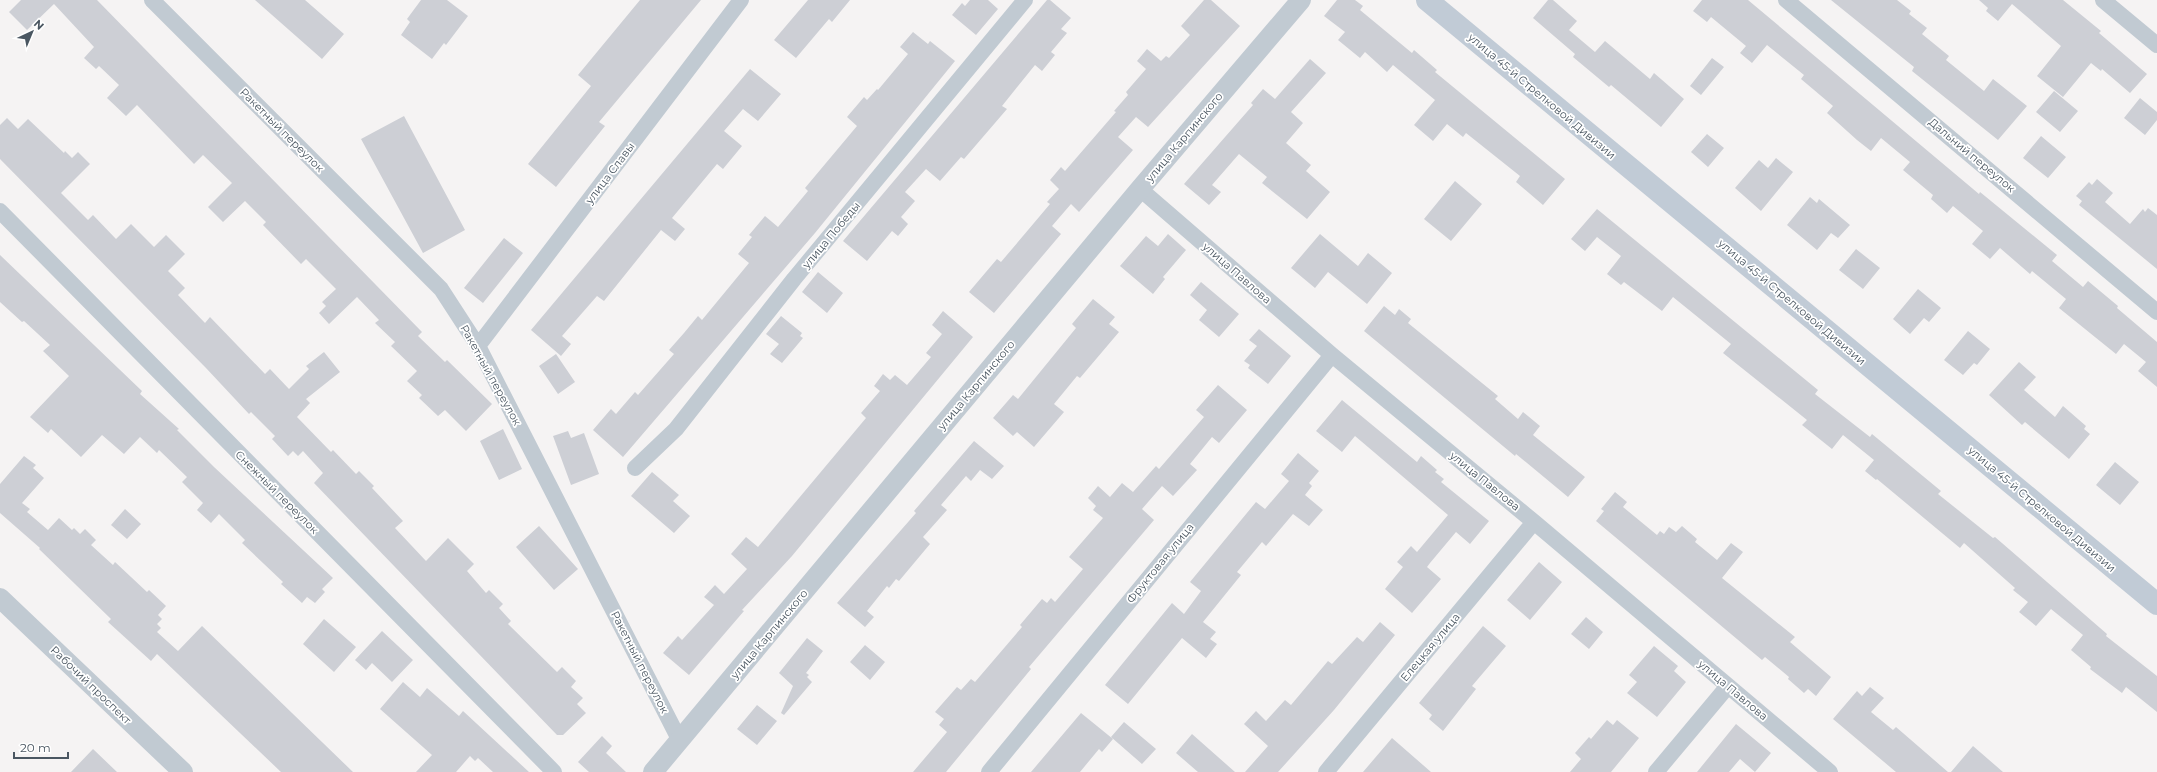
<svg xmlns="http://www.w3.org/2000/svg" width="2157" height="772" font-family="Montserrat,sans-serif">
<rect width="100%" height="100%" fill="#f5f3f3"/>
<path fill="#cdcfd5" d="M21,0h76l325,332 -4,4 27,26 2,-2 45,44 -26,27 -21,-21 -7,6 -19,-18 3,-3 -15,-14 10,-10 -26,-25 4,-4 -20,-19 4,-3 -22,-23 -28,27 -10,-11 7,-7 -4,-4 14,-13 -30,-30 -5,5 -38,-39 3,-3 -21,-21 -22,21 -15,-15 24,-24 -29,-28 -9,9 -57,-59 -11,11 -19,-18 12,-13 -20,-19 -3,3 -12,-11 10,-11 -40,-43 -27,26 -18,-18z
M255,0h50l39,34 -22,25z
M421,0h26l21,16 -22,29 -2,-2 -12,16 -31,-24 9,-13 -3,-3z
M640,0h61l-102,122 6,4 -49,61 -28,-23 63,-78 -13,-11z
M808,0h42l-18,22 -3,-3 -33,39 -22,-18z
M970,0h18l10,9 -22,26 -24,-20 10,-12 3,3z
M1047,0h3l21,18 -10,11 6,4 -16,19 4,3 -13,16 -7,-6 -33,41 5,3 -43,50 -3,-2 -21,24 -14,-12 -21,23 10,9 -14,16 7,7 -10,12 -6,-5 -25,30 -24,-20z
M1204,0h7l29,26 -92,101 -12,-10 -18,20 15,13 -54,62 -8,-8 -19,22 9,8 -67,79 -25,-21 28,-33 4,3 49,-58 -3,-2 12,-13 -9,-9 11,-13 4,4 51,-59 -2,-1 14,-16 -2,-3 20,-23 -9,-8 10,-12 14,12 5,-5 3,2 21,-23 -9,-9z
M1337,0h18l8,6 -3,4 52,43 2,-3 23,20 -2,2 130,107 -22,26 -27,-23 4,-6 -54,-43 -3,4 -16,-13 -14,17 -19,-16 21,-25 -42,-35 -6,7 -22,-20 -5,6 -22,-18 7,-8 -21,-16z
M1548,0h5l24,21 -8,9 26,22 10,-11 45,38 4,-6 30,26 -23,28 -50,-42 -2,2 -36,-30 2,-3 -42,-36z
M1702,0h46l231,194 1,-2 77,63 -5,6 31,26 5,-6 30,25 -1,2 40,34v45l-19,-16 8,-9 -22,-18 -8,10 -57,-46 7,-9 -34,-28 -2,3 -30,-26 -10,11 -18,-15 11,-13 -30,-25 -6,7 -16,-14 2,-4 -30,-25 7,-8 -29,-24 -10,13 -14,-11 -30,-27 6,-7 -32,-27 3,-4 -37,-30 -15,18 -12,-10 6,-7 -35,-29 -4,5 -14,-11z
M1831,0h66l14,11 -2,3 18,14 -5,6 27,22 -3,4 38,31 9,-12 34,27 -29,34 -86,-69 2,-4z
M1979,0h84l38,31 -2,2 48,41 -17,19 -28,-24 -1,2 -10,-8 -28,34 -26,-21 24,-30 -49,-42 -14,17 -12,-10 2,-3z
M913,32l15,12 2,-3 25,20 -140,172 -192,224 -30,-27 18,-21 5,5 19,-22 3,3 36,-41 -5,-4 15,-17 14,-17 4,4 47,-57 -11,-9 14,-17 -3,-2 16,-19 13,11 30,-36 -3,-3 52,-62 -10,-9 17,-20 3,3 10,-11 1,1 30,-36 -8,-7z
M1712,58l12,9 -23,28 -11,-9z
M1310,59l16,14 -35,39 12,11 -17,20 25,22 -5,6 24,21 -23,27 -45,-36 5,-6 -28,-23 -27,31 9,7 -12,13 -25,-21 69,-79 -2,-2 12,-14 12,10z
M750,69l31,25 -23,27 -15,-12 -19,22 18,15 -19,23 -6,-5 -45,54 13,11 -10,12 -14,-11 -57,71 -7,-5 -35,40 9,8 -10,12 -30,-26z
M2054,91l24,20 -18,21 -24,-20z
M2140,98l17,14v8l-12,15 -21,-17z
M404,116l61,114 -42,23 -62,-114z
M7,118l11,11 10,-10 36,34 1,-2 7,7 6,-6 12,12 -29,29 27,27 5,-5 23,24 15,-15 23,23 12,-12 19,19 -17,17 17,17 -7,7 27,28 5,-6 55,57 5,-5 19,20 20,-20 -3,-3 18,-14 16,20 -34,27 4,4 -13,14 34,35 2,-2 23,24 3,-3 15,15 -2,2 31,33 -8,7 31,33 22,-23 26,26 -7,7 19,22 3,-3 14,14 -4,4 12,13 -3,3 49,48 5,-5 14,14 -5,6 12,11 -6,6 9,9 -23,22h-6l-243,-252 9,-10 -20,-22 -5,5 -5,-5 -5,5 -16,-17 3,-3 -24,-24 -2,2 -43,-46 -206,-209v-34z
M1707,134l17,14 -16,19 -17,-15z
M2041,136l25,21 -18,21 -25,-20z
M1776,158l17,14 -32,39 -26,-23 24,-28 9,8z
M2097,179l16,14 -8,9 25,22 13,-15 2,3 3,-4 9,7v54l-78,-64 3,-4 -6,-5 13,-14 3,3z
M1455,181l27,23 -31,37 -27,-22z
M1810,197l7,6 2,-4 31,26 -12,13 -7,-5 -14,17 -30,-25z
M1597,209l221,181 -3,4 55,43 2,-3 69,57 -3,3 55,44 2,-1 112,97 -1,2 51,40v36l-31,-25 -4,6 -32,-24 1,-2 -20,-17 12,-15 -32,-26 -15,17 -17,-14 9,-10 -15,-12 2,-2 -51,-45 -4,5 -83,-69 -1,1 -11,-9 9,-11 -31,-25 -11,14 -30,-24 5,-5 -84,-67 8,-9 -58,-47 -11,14 -38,-29 -3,3 -14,-11 14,-18 -24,-19 -12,14 -14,-12z
M1168,234l18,16 -23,27 2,2 -12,15 -33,-28 26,-30 12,10z
M1320,234l38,32 10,-13 24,20 -25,31 -39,-32 -13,16 -24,-20z
M504,238l19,15 -40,50 -19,-15z
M1856,249l24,19 -17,21 -24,-19z
M0,255l142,136 -2,3 39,35 -2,1 37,37 119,111 -11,11 3,3 -10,11 -8,-6 -5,6 -21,-19 2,-2 -41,-39 3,-3 -26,-26 -8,9 -14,-13 6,-7 -21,-21 5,-5 -28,-27 -2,3 -17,-16 -16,17 -22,-19 -21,22 -30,-28 -3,4 -18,-16 39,-41 -26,-25 7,-6 -26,-24 -2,1 -22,-20z
M818,272l25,21 -16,20 -25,-21z
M1201,282l38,32 -20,23 -20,-17 8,-10 -17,-15z
M1918,289l23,19 -12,14 -5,-4 -14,16 -17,-15z
M1093,299l22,18 -6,7 10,8 -39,46 -3,-2 -23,28 10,8 -30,35 -17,-15 -4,4 -20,-18 20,-23 5,4 58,-71 -4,-4z
M1384,306l11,9 4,-6 12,10 -3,4 90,73 -3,3 23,20 5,-7 17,14 -7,9 52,42 -17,20 -52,-43 -1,2 -151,-125z
M943,311l30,26 -181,219 -50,54 2,1 -55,64 -26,-22 15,-17 4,4 32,-35 -10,-8 11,-12 9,9 23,-25 -16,-15 15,-17 12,10 108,-129 -5,-5 19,-22 -6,-5 9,-12 7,6 5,-5 12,10 24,-28 -5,-4 16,-19 -10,-9z
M781,316l21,17 -2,3 3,2 -21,25 -12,-9 9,-10 -13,-10z
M1259,329l32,27 -23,28 -20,-16 2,-3 -6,-4 13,-15 -8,-6z
M1968,331l22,18 -13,16 -3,-2 -11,12 -19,-15z
M556,354l19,28 -17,12 -19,-28z
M2019,362l17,15 -12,13 31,27 8,-11 23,20 -2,3 6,5 -21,25 -44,-37 -3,3 -33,-30z
M1218,385l29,25 -28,33 -7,-6 -22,27 7,6 -24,26 -11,-10 -20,23 12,11 -125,147 2,2 -85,103h-33l34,-40 -8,-7 5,-6 -9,-7 22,-25 4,3 10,-11 4,3 47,-55 -2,-2 22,-26 5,4 4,-5 4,4 28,-33 -14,-12 34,-39 -10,-8 3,-4 -8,-8 10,-12 12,11 12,-14 11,9 23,-26 3,3 45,-52 -8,-7z
M1342,400l75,62 4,-6 16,14 -2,2 9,7 -3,3 48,39 -19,23 -14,-12 -26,31 -3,4 14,12 -29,34 -27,-24 18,-22 -6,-5 14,-16 6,6 31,-37 -93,-79 -13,16 -26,-21z
M503,429l19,40 -23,11 -19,-39z
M568,431l3,7 13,-5 15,41 -28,11 -18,-49z
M974,441l30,25 -12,13 -12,-9 -9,11 -5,-5 -25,29 6,5 -24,27 7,7 -31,37 -3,-2 -7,9 -2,-2 -20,25 7,6 -9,10 -28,-24 79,-90 -2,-2z
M1298,453l21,18 -10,12 3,3 -7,9 18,15 -14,16 -16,-12 -27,32 -4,-4 -25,30 4,3 -38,47 13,10 -6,7 7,5 -11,14 -24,-20 -54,66 -23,-19 67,-82 12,11 17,-23 -11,-9 66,-80 9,7 24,-28 -8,-7z
M24,456l12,9 -3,3 11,10 -22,25 8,6 -3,3 21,18 11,-12 13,12 2,-2 6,6 5,-5 11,11 -5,5 22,20 2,-3 32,30 2,-2 17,16 -8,9 4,4 -5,5 4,4 -4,4 21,19 24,-25 151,146h-72l-124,-118 -6,7 -43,-39 3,-3 -72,-70 1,-1 -40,-35v-29z
M2115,462l24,20 -19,23 -24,-20z
M652,472l27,23 -6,6 17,15 -16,17 -43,-37z
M1615,492l12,10 -4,5 34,28 3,-4 4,3 5,-7 7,5 6,-6 15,13 -2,3 22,18 14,-17 12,9 -21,26 73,59 -5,5 41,35 -15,19 -8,-7 -4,4 -16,-14 1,-2 -24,-20 -3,3 -166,-139 8,-10 -3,-2z
M125,509l16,15 -14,15 -16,-14z
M539,526l39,43 -24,21 -38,-43z
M1539,562l23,20 -32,38 -23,-20z
M1586,617l17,15 -14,17 -18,-15z
M324,619l32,28 -22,25 -31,-28z
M1380,622l15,13 -61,75 -56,62h-33l23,-26 -24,-22 12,-13 10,10 19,-21 6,5 37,-44 4,3 25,-27 6,5z
M1483,626l23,20 -34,40 4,3 -33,42 -14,-12 3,-4 -13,-12z
M382,631l31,29 -21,22 -20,-19 -6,7 -11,-10z
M807,638l16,13 -17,22 3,2 -2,2 5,5 -28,33 -3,-2 12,-27 -14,-13z
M865,645l20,17 -15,18 -20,-18z
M1654,646l24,20 -4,5 12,11 -29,35 -30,-24 10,-11 -8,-7z
M403,682l17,15 7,-9 32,28 4,-5 66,61h-36l-15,-14 -3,3 -5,-5 -14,16h-40l16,-17 -52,-46z
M1870,687l14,11 -13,14 22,18 3,-3 52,45h-52l-63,-53 24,-28 5,5z
M757,705l20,16 -20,24 -20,-16z
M1081,713l32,26 -11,13 -3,-3 -19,23h-49z
M1607,720l6,5 4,-5 22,18 -28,34h-41l11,-13 -6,-6 14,-16 2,2z
M1124,722l32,27 -14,15 -31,-27z
M1736,724l35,29 -16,19 -15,-13 -11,13h-32z
M1192,734l43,38h-37l-22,-19z
M602,736l10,10 -6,7 20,19h-37l-11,-10z
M1392,738l39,34h-68z
M1973,746l30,26h-52z
M93,749l24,23h-46z"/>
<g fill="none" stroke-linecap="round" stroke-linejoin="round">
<path stroke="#c1cad2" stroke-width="16" d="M152,0l289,289 37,57 202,395
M1786,0l371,312
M2103,0l54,45
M1140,189l192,166 202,167 296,250
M0,211l554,561
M478,346l263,-346
M635,468l41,-39 118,-150 231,-279
M989,772l343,-417
M1326,772l208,-250
M1656,772l72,-86"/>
<path stroke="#c1cad2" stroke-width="20" d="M0,598l183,174
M653,772l487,-583 161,-189"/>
<path stroke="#c1cbd6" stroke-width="22" d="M1427,0l730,604"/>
</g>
<g text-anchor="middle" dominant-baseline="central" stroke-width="3.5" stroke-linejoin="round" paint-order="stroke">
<g font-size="11" fill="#4a5661" stroke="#fff">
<text transform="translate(1542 96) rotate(40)">улица 45-й Стрелковой Дивизии</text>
<text transform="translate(282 130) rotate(45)">Ракетный переулок</text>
<text transform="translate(1184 137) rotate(-50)">улица Карпинского</text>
<text transform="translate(1972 155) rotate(40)">Дальний переулок</text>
<text transform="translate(610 173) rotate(-53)">улица Славы</text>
<text transform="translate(831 235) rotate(-50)">улица Победы</text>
<text transform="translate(1237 273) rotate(41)">улица Павлова</text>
<text transform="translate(1792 302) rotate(40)">улица 45-й Стрелковой Дивизии</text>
<text transform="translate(491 375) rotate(61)">Ракетный переулок</text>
<text transform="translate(976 385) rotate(-50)">улица Карпинского</text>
<text transform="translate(1485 481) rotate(39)">улица Павлова</text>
<text transform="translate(277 492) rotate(45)">Снежный переулок</text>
<text transform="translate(2042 509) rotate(40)">улица 45-й Стрелковой Дивизии</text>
<text transform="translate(1160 563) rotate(-51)">Фруктовая улица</text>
<text transform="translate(769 634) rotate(-50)">улица Карпинского</text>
<text transform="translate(1430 647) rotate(-50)">Елецкая улица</text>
<text transform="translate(640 662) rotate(63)">Ракетный переулок</text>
<text transform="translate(91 685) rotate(44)">Рабочий проспект</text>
<text transform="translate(1733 690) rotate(40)">улица Павлова</text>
</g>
</g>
<g transform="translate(32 32) rotate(44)" stroke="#ffffff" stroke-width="3" paint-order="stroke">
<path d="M0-3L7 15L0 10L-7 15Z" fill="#4a5661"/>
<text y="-6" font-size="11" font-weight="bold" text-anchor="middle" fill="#4a5661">N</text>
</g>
<path d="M14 752v6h54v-6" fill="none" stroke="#4a5661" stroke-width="2"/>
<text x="20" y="752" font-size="12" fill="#4a5661" stroke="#ffffff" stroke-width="3" paint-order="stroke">20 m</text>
</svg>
